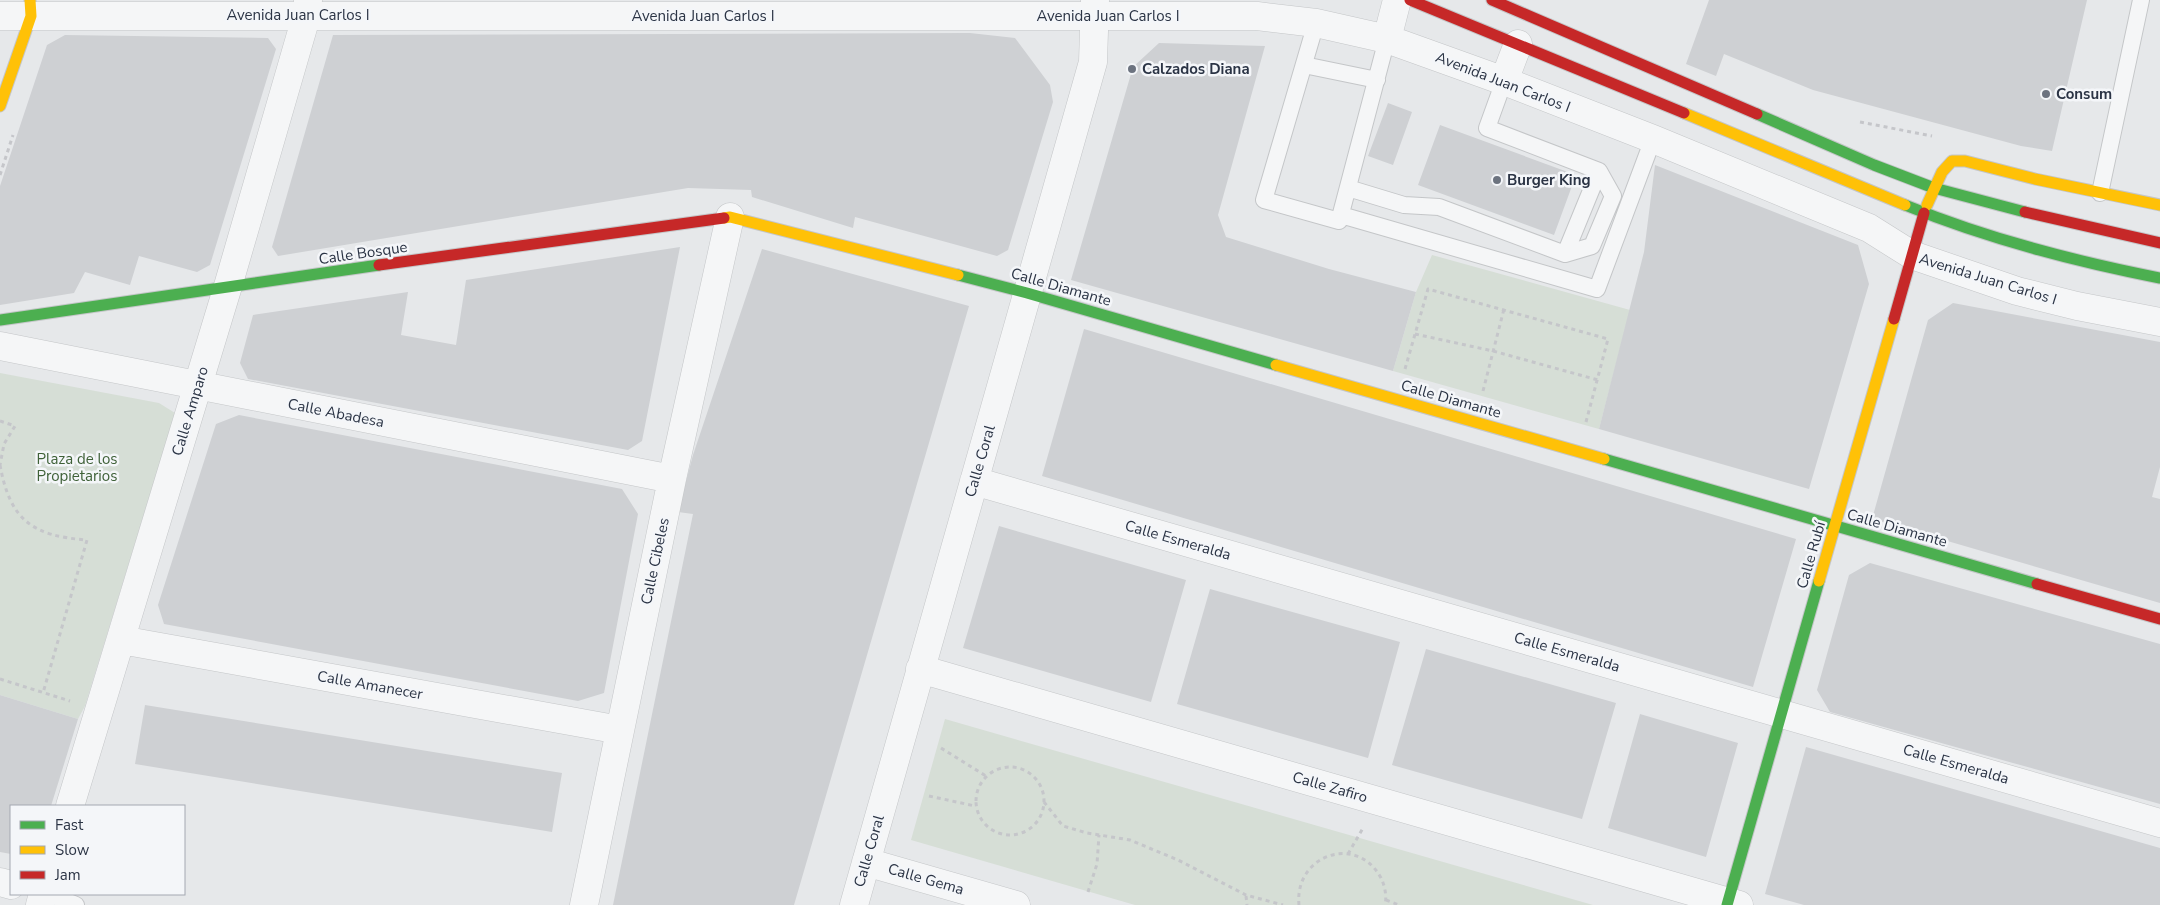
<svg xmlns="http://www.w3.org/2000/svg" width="2160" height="905" font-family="'Nunito Sans',sans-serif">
<rect width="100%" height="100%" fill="#e6e8ea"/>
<path fill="#d6ded6" d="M1432,255l198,55 -31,119 -206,-58 23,-79z
M0,373l159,30 16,10 -90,293 -7,13 -78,-24z
M945,719l648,186h-458l-224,-65z"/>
<path fill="#ced0d3" d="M1709,0h378l-35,151 -31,-5 -208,-56 -89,-36 -8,22 -30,-12z
M970,33l45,5 35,47 3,17 -45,148 -11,6 -142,-39 -2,11 -101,-31 -1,-7 -63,-2 -410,68 -6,-9 61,-212z
M65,35l203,3 8,11 -66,216 -13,7 -58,-16 -9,29 -45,-13 -11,21 -74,12v-119l47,-141z
M1159,43l106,3 -47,169 8,22 103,32 87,23 -23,79 -322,-91 62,-213z
M1388,103l24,9 -19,53 -25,-9z
M1440,125l136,50 -22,60 -136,-50z
M1655,165l203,80 11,39 -60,205 -210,-60 45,-177z
M680,247l-38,194 -14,9 -380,-71 -8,-16 13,-48 155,-23 -7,43 55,10 10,-65z
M762,249l207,57 -175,599h-181l80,-391 -15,-2 15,-57z
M1953,303l207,39v125l-8,30 8,2v104l-288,-84 56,-199z
M1084,329l712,210 -43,148 -711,-211z
M239,415l383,74 16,25 -34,179 -26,8 -414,-77 -6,-19 58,-181z
M999,526l187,54 -35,122 -188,-54z
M1870,563l290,81v160l-330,-92 -13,-22 32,-115z
M1210,589l190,53 -32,116 -191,-54z
M1426,649l190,54 -34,116 -190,-54z
M0,695l78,24 -27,87h-40v48l-11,-2z
M145,705l417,68 -10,59 -417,-68z
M1640,714l98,29 -32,114 -98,-29z
M1806,747l354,101v57h-356l-39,-11z"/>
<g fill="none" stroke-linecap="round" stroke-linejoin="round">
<defs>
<path id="lane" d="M1316,23l-52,177 75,21 48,-182
M1304,65l73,15
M1348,188l56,17 35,2 126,47 34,-83 -112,-43 17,-47
M2100,193l41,-193
M1341,215l256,74 56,-150
M1565,254l27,-8 21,-50 -14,-25
M49,894l27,11"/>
<path id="street" d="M0,16h1257l59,7 71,16 117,42 149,58 216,89 43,27 105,36 60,15 83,16
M1387,39l10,-39
M1504,81l14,-37
M0,346l672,133
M974,481l1186,342
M121,640l499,90
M920,669l819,236
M70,806l158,-520 74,-255 5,-17 1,-14
M866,862l150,43
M0,882l11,3
M40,905l3,-11
M584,905l88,-426 58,-262
M854,905l239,-843 2,-62"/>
<path id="fast" d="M1757,114l117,51 60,23 91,24
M1905,205c83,34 168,56 255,73
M958,275l69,18 249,72
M0,320l379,-55
M1604,459l433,125
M1727,905l92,-324"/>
<path id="slow" d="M0,106l31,-90 -1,-16
M1684,113l221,92
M1927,205l15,-33 10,-11h13l70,18 125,26
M724,218l6,-1 228,58
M1276,365l328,94
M1819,581l75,-262"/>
<path id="jam" d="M1410,0l274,113
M1492,0l265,114
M2025,212l135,31
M379,265l345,-47
M1894,319l30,-106
M2037,584l123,35"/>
</defs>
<use href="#lane" stroke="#c4c6c8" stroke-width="18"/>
<use href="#street" stroke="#c4c6c8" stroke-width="29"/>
<use href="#fast" stroke="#c4c6c8" stroke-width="13"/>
<use href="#slow" stroke="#c4c6c8" stroke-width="13"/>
<use href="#jam" stroke="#c4c6c8" stroke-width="13"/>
<path stroke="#c5c6ca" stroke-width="3" stroke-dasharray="4 4" stroke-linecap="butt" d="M1860,122l72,14
M0,175l13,-40
M1415,334l78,17 105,29
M1405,369l23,-80 180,50 -22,83
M1483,391l21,-82
M0,421l15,5 -11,18 -4,21
M0,465c10,55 32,71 87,75l-44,153
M0,679l70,22
M941,748l45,28
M976 801a34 34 0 1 1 68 0a34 34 0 1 1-68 0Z
M929,796l46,10
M1044,802l19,24 24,7 43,7 48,20 68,35 37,10
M1348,854l15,-26
M1088,892l9,-28 2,-29
M1246,896l1,9
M1386,900l13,5
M1299,905c-5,-50 58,-72 82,-27 4,8 6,19 4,27"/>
<use href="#lane" stroke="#f5f6f7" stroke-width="16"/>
<use href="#street" stroke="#f5f6f7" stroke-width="28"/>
<use href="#fast" stroke="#4caf50" stroke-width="11"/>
<use href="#slow" stroke="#ffc107" stroke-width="11"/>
<use href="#jam" stroke="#c62828" stroke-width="11"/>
</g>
<g fill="#6c737f" stroke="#f4f6f9" stroke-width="2">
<circle cx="1132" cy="69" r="5"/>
<circle cx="2046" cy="94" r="5"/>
<circle cx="1497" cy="180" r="5"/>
</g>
<g text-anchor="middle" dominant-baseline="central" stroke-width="5" stroke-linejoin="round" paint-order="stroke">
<g font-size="15" fill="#2b3445" stroke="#f4f6f9">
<text x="298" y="15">Avenida Juan Carlos I</text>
<text x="703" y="16">Avenida Juan Carlos I</text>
<text x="1108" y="16">Avenida Juan Carlos I</text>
<text transform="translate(1503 82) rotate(21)">Avenida Juan Carlos I</text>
<text transform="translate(363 253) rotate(-8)">Calle Bosque</text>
<text transform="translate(1988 279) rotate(17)">Avenida Juan Carlos I</text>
<text transform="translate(1061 287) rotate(16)">Calle Diamante</text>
<text transform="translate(1451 399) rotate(16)">Calle Diamante</text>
<text transform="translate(190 411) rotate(-73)">Calle Amparo</text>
<text transform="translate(336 413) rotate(11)">Calle Abadesa</text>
<text transform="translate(980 461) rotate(-74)">Calle Coral</text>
<text transform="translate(1897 528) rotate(16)">Calle Diamante</text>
<text transform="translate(1178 540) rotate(16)">Calle Esmeralda</text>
<text transform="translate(1811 555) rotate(-74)">Calle Rubí</text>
<text transform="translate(655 561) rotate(-78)">Calle Cibeles</text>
<text transform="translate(1567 652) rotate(16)">Calle Esmeralda</text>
<text transform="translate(370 685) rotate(10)">Calle Amanecer</text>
<text transform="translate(1956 764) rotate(16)">Calle Esmeralda</text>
<text transform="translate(1330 787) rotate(16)">Calle Zafiro</text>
<text transform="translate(869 851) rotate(-74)">Calle Coral</text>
<text transform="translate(926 879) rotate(16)">Calle Gema</text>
</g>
<g font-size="15" font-weight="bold" fill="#2b3445" stroke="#f4f6f9" text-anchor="start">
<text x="1142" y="69">Calzados Diana</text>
<text x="2056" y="94">Consum</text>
<text x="1507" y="180">Burger King</text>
</g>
<g font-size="15" fill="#3f6138" stroke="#f4f6f9">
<text x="77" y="459">Plaza de los<tspan x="77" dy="17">Propietarios</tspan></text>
</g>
</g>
<rect x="10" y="805" width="175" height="90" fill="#f4f6f9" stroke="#a4a8b1"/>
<rect x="20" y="821" width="25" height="8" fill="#4caf50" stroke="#a4a8b1"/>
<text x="55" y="830" font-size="15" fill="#2b3445">Fast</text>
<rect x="20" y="846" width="25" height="8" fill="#ffc107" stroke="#a4a8b1"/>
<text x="55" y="855" font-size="15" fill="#2b3445">Slow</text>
<rect x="20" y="871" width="25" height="8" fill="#c62828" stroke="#a4a8b1"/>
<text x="55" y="880" font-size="15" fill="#2b3445">Jam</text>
</svg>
